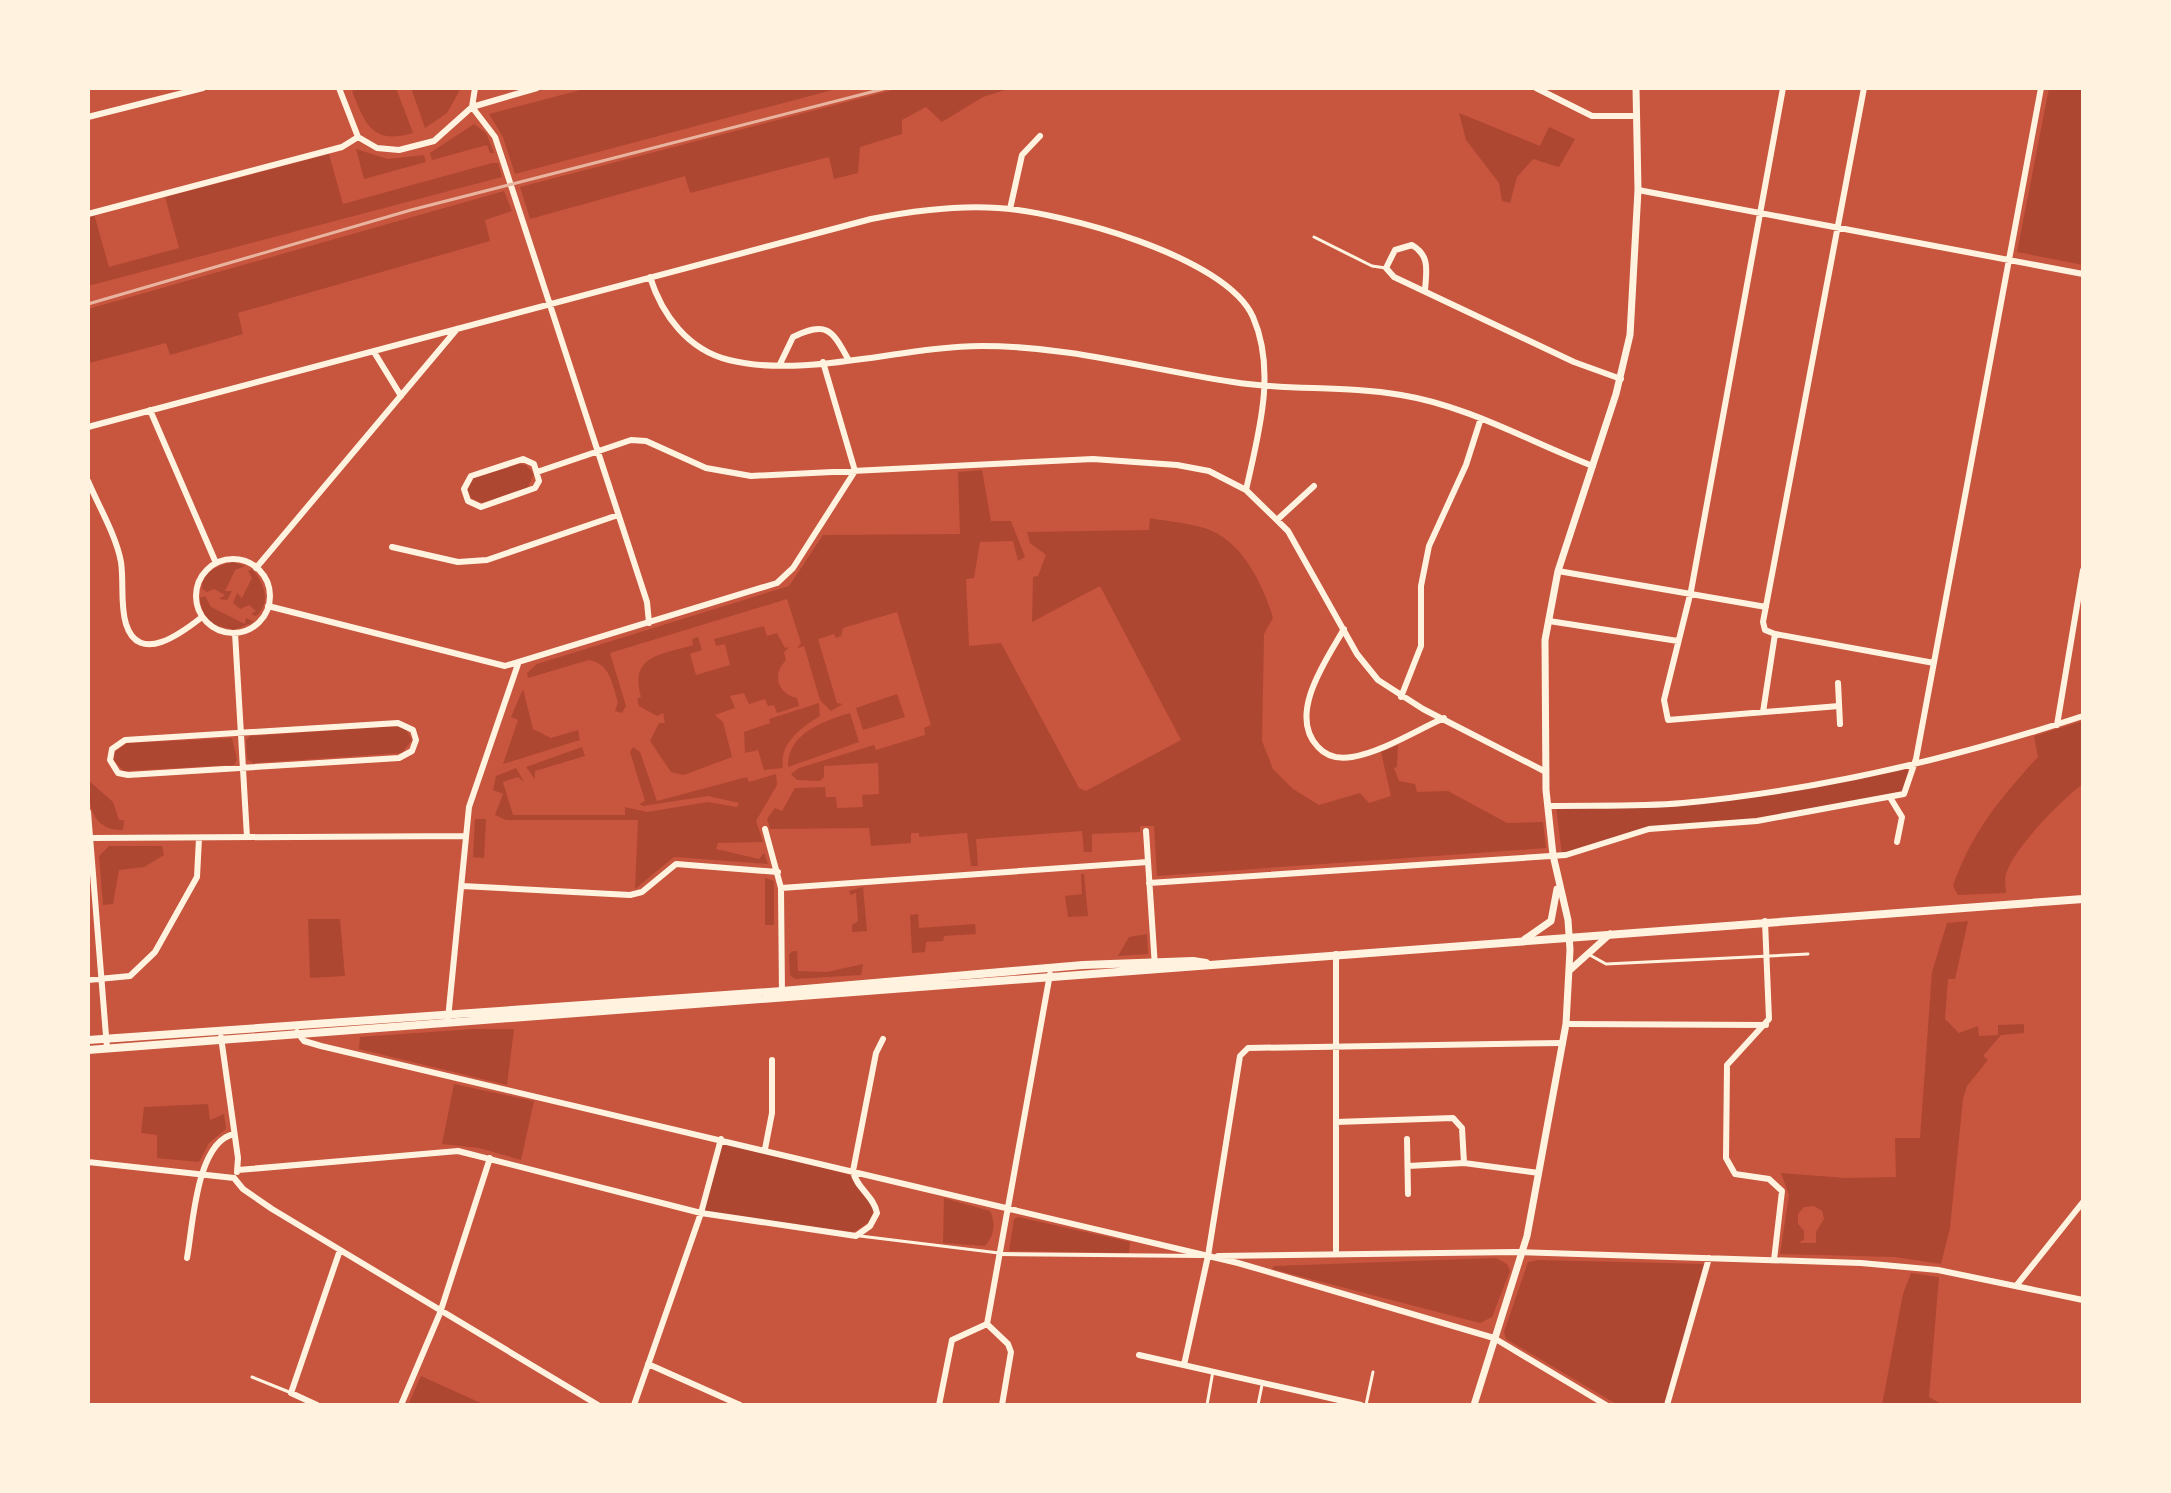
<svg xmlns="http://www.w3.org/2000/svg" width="2171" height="1493" font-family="'Sofia Sans Condensed',sans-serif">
<rect width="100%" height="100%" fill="#c8553d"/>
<path fill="#ae4732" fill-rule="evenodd" d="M360,88h36l17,45c-41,12 -48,-9 -61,-42z
M411,88h50l-14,25 -22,15z
M588,88h252l-325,86 -12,-37 -14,-23z
M900,88h111l-28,9 -41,25 -16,-15 -24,13v14l-42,13 -2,26 -24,6 -5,-22 -139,36 -5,-17 -155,43 -10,-32z
M2049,88h34v177l-66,-13z
M1459,113l81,33 9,-19 26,12 -16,28 -26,-8 -16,18 -7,26 -8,-2 -3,-18 -33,-43z
M474,124l12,9 8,20h-4l-3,-8 -55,15 -2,-7z
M356,149l32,10 36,-4 2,7 -62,17z
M329,154l14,50 149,-41h6l4,14 -414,109v-70l6,-2 15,53 70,-19 -14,-51z
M504,191l8,20 -27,9 5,21 -252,72 5,21 -73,21 -4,-12 -77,20 -1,-54z
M519,464l7,1 8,9 -7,15 -45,14 -11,-5 -4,-8 7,-12z
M982,470l9,51h20l14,36 -7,4 -5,-20 -33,1 -6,36 -8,1 3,67 32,-3 78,145 7,3 95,-51 -81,-154 -68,36 1,-45 5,-1 8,-21 -16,-12 -3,-11 122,-2 1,-12c19,4 45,5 62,13 32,14 52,56 61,87l-9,16 -2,107 11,28 20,20 26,16 41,-12 9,10 22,-7 -10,-44 17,-7 -1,22 -3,1 5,13 16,3 2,8 31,-1 59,32 36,-1 3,26 -389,28 -3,-50h-14v6l-48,2v18h-8l-2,-21 -106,8 2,27h-7l-4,-33 -48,4v-4h-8v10l-40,3 -2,-18 -99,1 -3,-10 8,-11 7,3 13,-23 30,-1 1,10h10l1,11 26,-1 -1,-12 17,-1 -1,-31 -54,3v11l-4,4 -23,-1 -6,-6 8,-6 75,-23 2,5 49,-15 -1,-7 7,-3 -34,-113 -54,16 -2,8 -5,2 -2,-4 -16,5 19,64 6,1 -12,7 -11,-11 -16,-54 -7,2 4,-5 -14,-44 -177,54 16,53 -4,7 -7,-2 3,-9c-6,-19 -8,-38 -29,-42l-61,18 -1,-5 10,-9 252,-78 34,-51 137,-1 -2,-62z
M233,562l12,4 -10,4 -10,21h7l-5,9 -8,-1 6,-4 -11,-6 -7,3 -5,-3c0,-17 16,-24 31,-27z
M252,569c12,13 20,34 4,47l-5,-2 5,-3 -7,-6 -9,4 -7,-6 4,-10 5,5 10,-20 -4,-7z
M205,596l6,11 34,17 1,-6 8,4 -20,8 -19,-5 -11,-10 -5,-17z
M764,626l3,10 10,-3 8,15 5,-1 -6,5 2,8c-14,15 -9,33 11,38l2,8 -22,7 -3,-8 -6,1 -3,-7 -16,5 -5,-11 -14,3 5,12 -20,7 8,7 9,35 -48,18 -13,-3 -21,-31 9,-18h6l-2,-10 -6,3 -18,-10 -2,-7 4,-2c-12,-42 20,-42 52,-52l-1,-6 6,-2 4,13 -12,4 6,21 34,-10 -5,-21 -9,2 -2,-7z
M523,689l10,40 18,9 27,-8 2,10 -77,24 15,-44 -7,-3z
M897,694l8,23 -42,13 -7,-22z
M819,703l1,13c-19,12 -41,27 -37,52l-19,2 -6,-20 -13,3 -1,-21 26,-9 -1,-4z
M850,713l9,29 -71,25c-1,-34 36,-46 62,-54z
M2083,721v63c-21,15 -70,65 -77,90 -2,5 0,13 0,19l-48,2 -5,-9c18,-53 48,-89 85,-129l-4,-21z
M399,726l6,2 7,12 -10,13 -149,10 -6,-4 -1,-19 4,-4z
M232,738l5,22 -3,5 -110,6 -10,-10 1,-9 12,-9z
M582,747l3,9 -50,15v8l-9,-12z
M633,747l7,5 17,49 90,-24 2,5 27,-8 1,11 -21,36 7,21 -45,1 -2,6 43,10 5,-6 4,11 -94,-7 -39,32 3,-69h-132l-11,-5 8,-21 -10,-4 3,-14 20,-8 8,14 -6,-5 -15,5 10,33h112v-8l22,5 61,-10 29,5 2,-4 -31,-7 -65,10 -4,-2 6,-3 -15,-49z
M1906,767l4,8 -2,10 -9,11 -15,5 -55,10 -180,18 -87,26 -6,-49 124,-3 79,-9z
M88,780l25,22 6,18h5l-1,10c-30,1 -35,-24 -35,-50z
M475,819h11l-2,39 -11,-1z
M109,846h53l2,9 -20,12 -25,3 -6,34 -10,1 -4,-49z
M1081,874h3l4,42 -20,1 -3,-21 17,-2z
M765,878l9,3v44h-9z
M863,887l4,44 -15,1v-7l6,-4 -2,-28 -5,2 -2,-4z
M918,914l1,14 56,-4 1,10 -32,2 -1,5 -17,1 -1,10 -13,1 -2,-38z
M308,919h32l5,57 -35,2z
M1968,921l-13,58h-7l-3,40 14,14 19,-7 1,10 19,-1v-10l26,-1v9l-23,2 -18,21 5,4 -21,26 -4,13 -13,129 -9,36 -46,-7 -115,-3 9,-59 -8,-22 64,5 51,-1 -1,-39h25l12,-166 15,-49zM1814,1206l8,5 2,8 -8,13v11h-17l5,-4v-8l-6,-7v-10l6,-7z
M1147,934l1,20 -30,2 11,-19z
M793,951h4l1,20 29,1 36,-8 -2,11 -66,4 -5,-4 -1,-21z
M473,1029h41l-7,56 -148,-36 1,-12z
M454,1084l80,17 -13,59 -42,-12 -37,-4z
M208,1104l2,16 14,-6 2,15 -17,14 -10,19 -42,-4v-23l-16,-2 3,-26z
M721,1139l132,37 23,29 -7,17 -15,10 -153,-19z
M944,1198l46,13c6,12 4,25 -5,35l-42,-3z
M1018,1217l112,25 -1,11 -120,-2 5,-32z
M1496,1258l11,6 3,7 -18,46 -12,6 -208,-54 2,-3z
M1539,1260l165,4 -39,141h-47l-112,-66 -2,-7 24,-70z
M1911,1273l28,4 -10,120 14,8h-61l21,-111z
M421,1376l64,29h-77z"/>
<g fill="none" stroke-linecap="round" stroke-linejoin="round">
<path stroke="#fff3e0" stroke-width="3" d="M1314,237l58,29 14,2
M1588,954l18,10 202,-10
M860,1236l139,17
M252,1377l37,15
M1207,1405l6,-34
M1258,1405l4,-20
M1366,1405l7,-33"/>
<path stroke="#fff3e0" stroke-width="4" d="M1001,1254l201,2"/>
<path stroke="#fff3e0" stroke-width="6" d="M339,88l19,49 19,11 22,2 35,-9 38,-34 65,-19
M1536,88l56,28h44
M1783,88l-92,503 -27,109 4,20 171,-14
M1864,88l-101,534 2,8 10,4 159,29
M472,107l23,30 7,21 145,444 2,21
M472,107l3,-19
M88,117l115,-29
M1638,190l445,84
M1010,209l12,-54 18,-19
M88,214l254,-67 16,-10
M650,277c12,38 38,73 79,83 75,19 175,-14 253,-14 88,0 165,23 251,36 55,9 112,3 168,13 68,11 129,47 192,71
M1425,291c1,-19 6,-35 -13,-46l-17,5 -9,18 8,9 180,85 47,17
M374,352l27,44
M780,364l13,-27c33,-16 39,-8 55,22
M150,410l66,153
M88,427l783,-208c41,-8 85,-14 127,-11 63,4 228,48 255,109 24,55 5,118 -7,173
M523,459l11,5 5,17 -4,7 -54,19 -13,-6 -4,-12 7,-13z
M537,472l94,-32 15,1 60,27 45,8 342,-17 84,6 32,6 37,19 42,41 69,123 21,26 45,29 123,63
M88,481c11,26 28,54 33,81 3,20 -1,43 5,62 13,42 57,8 76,-7
M1278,519l36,-33
M392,547l66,15 29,-2 131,-45
M196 596a37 37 0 1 1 74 0a37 37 0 1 1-74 0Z
M256,568l201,-239
M1558,571l208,36
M268,606l237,60 272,-83 16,-15 62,-97 -32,-109
M1549,621l129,20
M1344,629c-18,31 -57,86 -26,118 9,10 22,12 34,10 30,-5 63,-26 92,-39
M235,633l12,204
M1838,683l2,41
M1401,697l20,-51v-60l8,-40 37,-81 15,-47
M1763,712l12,-78
M398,723l15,7 3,10 -4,11 -13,7 -271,17 -10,-2 -8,-13 2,-11 13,-9z
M2057,725l26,-155
M1891,799l11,18 -5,25
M1548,806c44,-1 90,1 135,-3 137,-13 269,-44 400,-87
M88,812l19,236
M765,829l16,59 1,107
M1146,831l9,136
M92,838l374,-2
M1149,883l417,-28 83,-26 108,-8 147,-27 12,-35 125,-671
M462,886l168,9 12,-3 34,-28 102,8
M781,888l367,-26
M1765,921l4,98 -42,46 -1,93 9,16 34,5 13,12 -8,69
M88,980l42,-4 25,-24 42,-75 2,-39
M448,1019l21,-212 49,-143
M1566,1024l200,1
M297,1032l7,9 17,5 917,217 256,75 112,67
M221,1037l17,121 -1,14
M1336,1122l117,-4 9,10 2,35
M1407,1139l1,55
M765,1149l7,-36v-53
M88,1162l146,16
M1408,1166l56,-3 75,10
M238,1170l220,-19 243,62 155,23 14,-10 7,-13c-3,-17 -21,-25 -24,-42l23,-118 7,-14
M234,1178l9,11 29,20 326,196
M1336,1254v-300
M1218,1256l298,-4 345,11 77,7 145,30
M187,1258c6,-32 9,-116 47,-124
M2016,1286l67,-84
M987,1324l63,-350
M987,1324l21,20 3,8 -9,53
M1139,1355l222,50
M648,1364l92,41
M1184,1365l24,-109 32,-200 8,-8 315,-5
M317,1405l-26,-12 49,-143
M401,1405l39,-92 50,-155
M634,1405l67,-192 20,-74
M939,1405l13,-65 35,-16
M1667,1405l42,-147"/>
<path stroke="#fff3e0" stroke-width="7" d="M1525,939l26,-18 6,-32
M1570,970l40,-36
M1474,1405l53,-169 39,-212 4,-74 -2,-30 -15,-65 -7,-65 -1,-150 13,-69 58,-177 14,-59 8,-145 -2,-102"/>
<path stroke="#fff3e0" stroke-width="8" d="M88,1040l694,-49 301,-26 110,-4 13,2
M88,1050l1995,-151"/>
<path stroke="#e9b49f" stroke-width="3" d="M88,304l323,-94 476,-122"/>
</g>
<rect width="2171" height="1493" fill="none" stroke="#fff3e0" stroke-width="180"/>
</svg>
